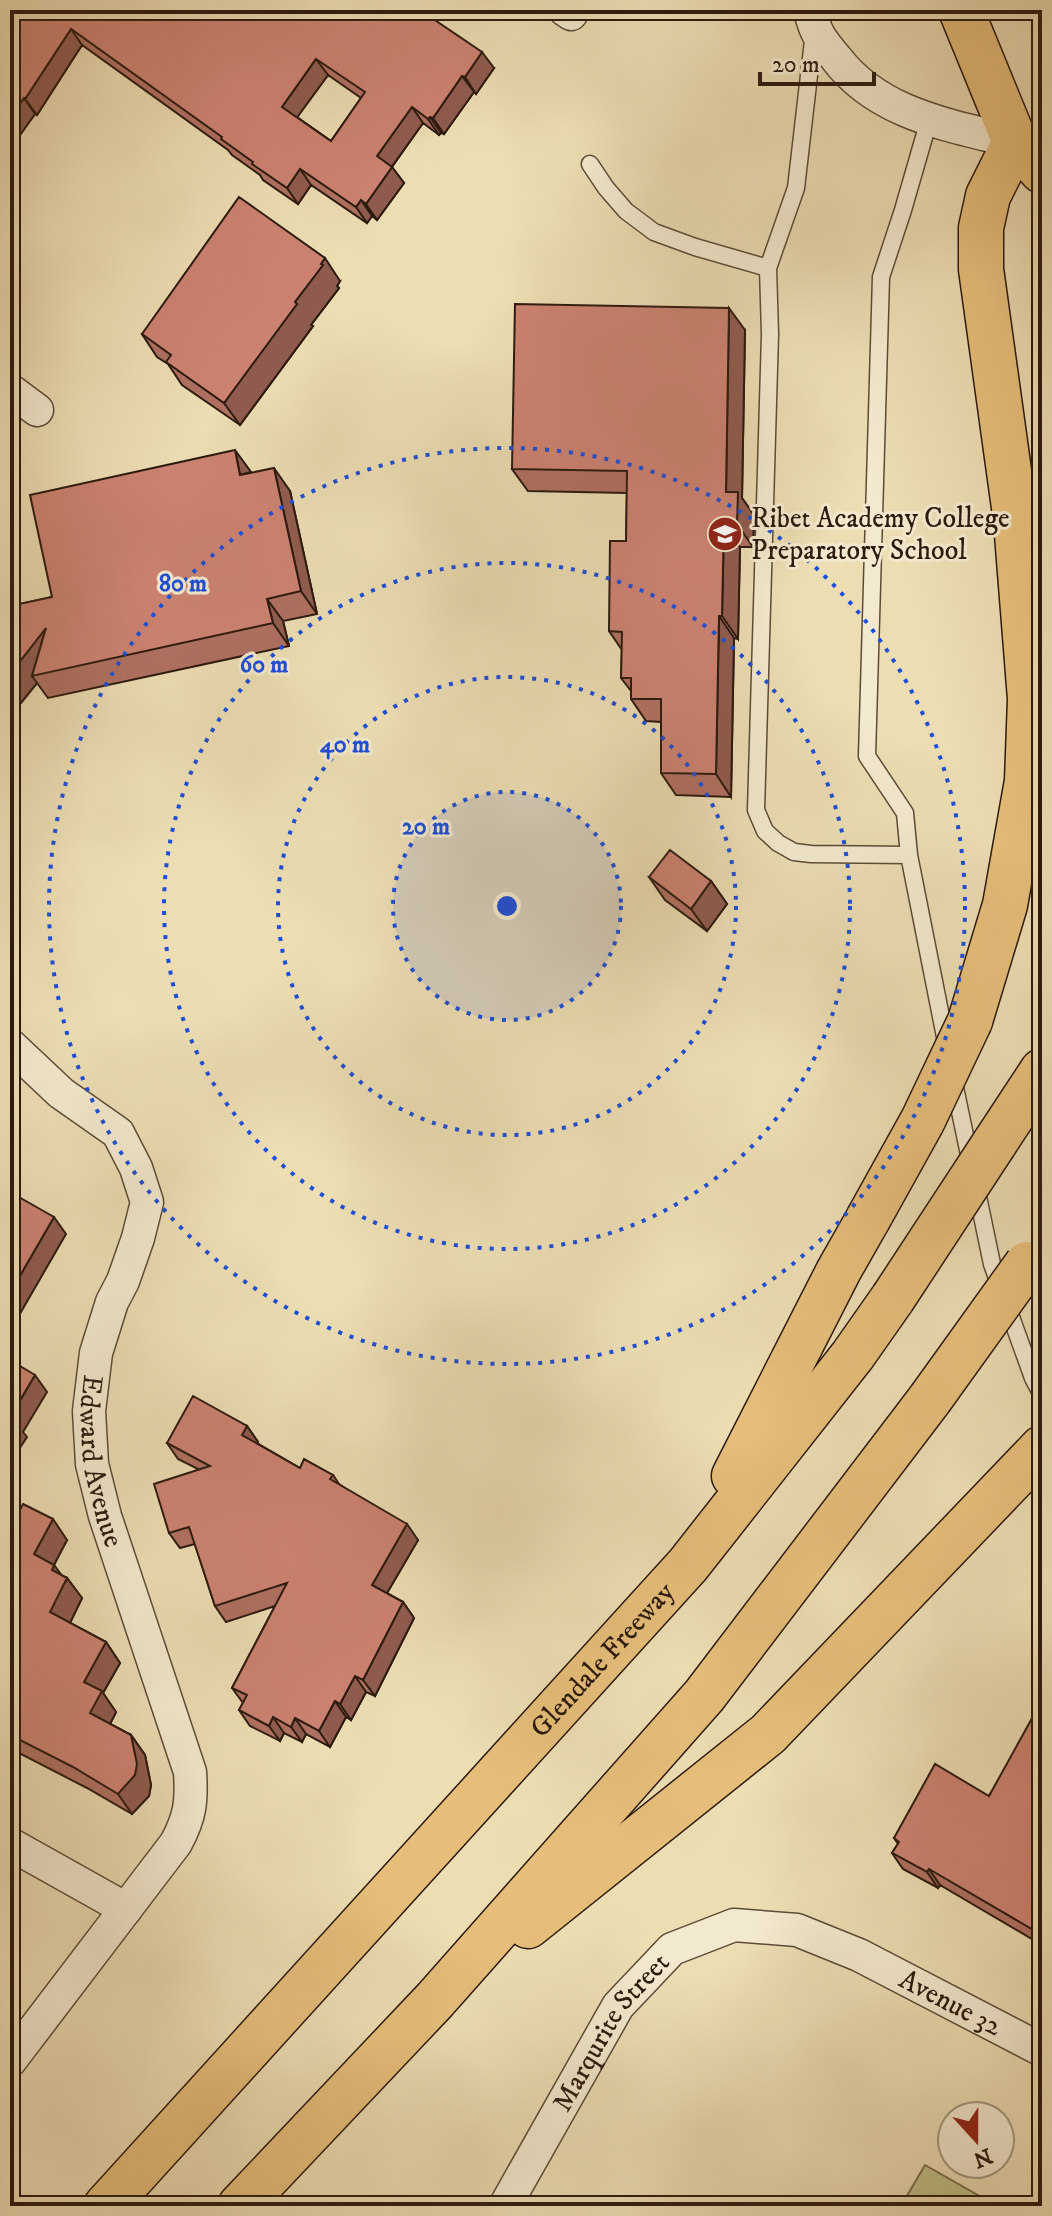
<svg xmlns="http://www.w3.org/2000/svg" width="1052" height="2216" font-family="'IM FELL DW Pica',serif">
<rect width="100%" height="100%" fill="#ecddb3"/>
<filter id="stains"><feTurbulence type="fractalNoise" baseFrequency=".0025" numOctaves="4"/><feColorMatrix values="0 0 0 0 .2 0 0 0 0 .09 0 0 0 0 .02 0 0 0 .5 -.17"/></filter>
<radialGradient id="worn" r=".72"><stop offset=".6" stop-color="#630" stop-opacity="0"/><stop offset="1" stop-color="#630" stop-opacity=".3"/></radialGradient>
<path fill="#bfbf87" stroke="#766c4b" stroke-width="2" d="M925,2165l72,41h-96z"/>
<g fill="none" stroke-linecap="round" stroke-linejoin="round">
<defs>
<path id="service" d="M814,32l-18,156 -28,80 2,66 -14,476 9,21 13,12 16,9 17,2 98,1
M929,120l-26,90 -22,67 -14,479 38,57 4,42 38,192
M590,164l16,24 20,23 28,21 41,15 73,21
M953,1078l18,86
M976,1187l16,77 41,114 9,17"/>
<g id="minor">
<path d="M565,10l6,4"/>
<path d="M810,10c5,23 11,30 26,48 43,57 114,67 179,84"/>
<path d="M10,390l27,20"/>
<path id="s1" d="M10,1045l51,48 57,40 18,35 11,34 -9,36 -15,43 -11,21 -16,51 -7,58 3,53 13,52 85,256c2,30 0,45 -14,71l-166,218"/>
<path d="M10,1844l116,65"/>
<path id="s2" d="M505,2206l113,-200 54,-57 62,-24 63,5 62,25 183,95"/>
</g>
<path id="primary" d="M961,10l54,132 27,29"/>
<g id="motorway">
<path d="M970,1021l35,-116 22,-124 3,-82 -14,-177 -35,-253v-41l7,-32 27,-54"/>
<path d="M994,1144l48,-73"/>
<path d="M734,1476l105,-206 29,-51"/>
<path d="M528,1926l240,-192 274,-286"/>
<path id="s3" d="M106,2206l582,-641 165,-210 40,-57"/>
<path d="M240,2206l195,-206 269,-304 226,-297"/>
</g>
</defs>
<use href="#service" stroke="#5c4b38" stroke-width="19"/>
<use href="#minor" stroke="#5c4b38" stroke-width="35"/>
<use href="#primary" stroke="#2c1a0f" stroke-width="47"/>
<use href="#motorway" stroke="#2c1a0f" stroke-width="47"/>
<use href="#service" stroke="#f3e9ce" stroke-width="16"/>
<use href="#minor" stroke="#f3e9ce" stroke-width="32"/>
<use href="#primary" stroke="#e6be7a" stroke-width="44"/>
<use href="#motorway" stroke="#e6be7a" stroke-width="44"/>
<defs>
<path id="motorway-bridge" d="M868,1219l55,-99 47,-99
M893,1298l101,-154
M930,1399l97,-135"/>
</defs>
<use href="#motorway-bridge" stroke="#2c1a0f" stroke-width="47" stroke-linecap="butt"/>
<use href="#motorway-bridge" stroke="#e6be7a" stroke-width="44"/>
</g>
<path fill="#af7061" stroke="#2c1a0f" stroke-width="2" fill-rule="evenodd" d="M10,10l484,58 -18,26 -2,-2 -30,42 -3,-1 -2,2 -16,-12 -31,44 12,16 -27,37 -5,-4 -5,7 -56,-38 -13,19 -35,-24 -3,-5 -28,-20 -4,-5 -146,-105 -45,70 -2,-1 -25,35zM328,75l33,23 -30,43 -34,-24z
M340,281l-3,5 2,2 -28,37 2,1 -73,99 -58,-40 -14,-21 -11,-7 -15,-23z
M745,330l-3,168 12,17 -1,32h-13l-2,92 -4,-1 -3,159 -55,-2 -15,-22v-51l-15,-1 -15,-22v-8l-10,-13 1,-28 -13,-19 17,-90 1,-48 -99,-2 -16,-22z
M251,473l39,18 27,123 -34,7 6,25 -241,52 -11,-15 -17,21 -10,2v-100l42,-9z
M649,877l62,4 16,23 -20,27 -42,-31z
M247,1426l11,16 -1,1 43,25 33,7 6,9 79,56 -31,53 16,9 11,16 -39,78 -9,-4 -15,28 -5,-3 -16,30 -24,-13 -4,8 -18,-9 -4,8 -30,-15 -11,-16 4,-7 -11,-15 43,-82 -49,16 -11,-16 -20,-62 -15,4 -11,-15 29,-64 -20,-10 -11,-16z
M10,1529l57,11 -13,25 7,10 6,3 15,20 -12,25 36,19 14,21 -17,30 13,19 -6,12 21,11 14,20 6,30 -2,11 -17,18 -45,-26 -70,-36 -7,-11z
M1042,1707v238l-102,-60 -2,3 -35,-19 -11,-16 6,-9 -4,-6 95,-42z"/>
<path fill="#8f5b4f" stroke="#2c1a0f" stroke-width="2" d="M71,29l11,16 -45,70 -12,-16z
M482,52l12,16 -18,26 -11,-17z
M316,59l12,16 -35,48 -11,-16z
M462,76l12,16 -30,42 -11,-16z
M24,98l11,16 -25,35v-32z
M412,107l11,16 -35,49 -11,-16z
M430,117l11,16 -2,2 -11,-16z
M392,167l12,16 -27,37 -11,-16z
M300,169l11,16 -13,19 -11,-16z
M361,200l11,16 -5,7 -11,-16z
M325,258l15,23 -3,5 2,2 -28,37 2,1 -73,99 -16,-22z
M729,308l16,22 -3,168 12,17 -1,32 -16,-23 -11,-32z
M235,450l16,22 -11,3z
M274,468l16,23 27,123 -16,-23z
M724,524l16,23 -2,92 -16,-23z
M267,599l16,22 6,25 -16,-23z
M719,616l15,22 -3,159 -15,-23z
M46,628l-14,48 5,7 -17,21 -10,-14v-16z
M711,881l16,23 -20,27 -16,-22z
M54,1217l12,17 -56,97v-38z
M35,1375l12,17 -24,40 4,5 -17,26v-45z
M247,1426l11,16 -5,9 -11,-16z
M53,1519l14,21 -18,34 -15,-20z
M407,1524l11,16 -35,60 -11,-15z
M54,1565l12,16 1,-3 15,20 -17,35 -15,-21 2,-42z
M403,1602l11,16 -39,78 -12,-16z
M106,1642l14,21 -17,30 13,19 -11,22 -15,-21 -6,-31z
M355,1676l11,16 -15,28 -11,-16z
M335,1701l11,16 -16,30 -11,-16z
M273,1717l11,16 -4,8 -11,-15z
M295,1718l11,16 -4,8 -11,-15z
M131,1735l14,20 6,30 -2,11 -17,18 -14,-20z
M929,1869l11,16 -2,3 -11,-16z"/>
<path fill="#cc8271" stroke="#2c1a0f" stroke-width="2" fill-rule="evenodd" d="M10,10h410l62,42 -17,25 -3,-1 -29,42 -3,-1 -2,2 -16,-12 -35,49 15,11 -26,37 -5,-4 -5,7 -56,-38 -13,19 -35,-24 1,-2 -32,-23 1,-2 -151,-108 -46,70 -1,-1 -14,19zM316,59l49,33 -34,49 -49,-34z
M239,197l86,61 -4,6 2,1 -28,37 2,2 -73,99 -58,-41 5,-7 -29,-21z
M515,304l214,4 -3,184h12l-1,32h-13l-2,92h-3l-3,158 -55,-1v-74h-30v-21h-10l1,-46 -13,-1 1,-90h16l1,-70 -115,-2z
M235,450l5,25 34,-7 27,123 -34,8 6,24 -241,53 14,-48 -36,46v-68l42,-9 -22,-102z
M670,850l41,31 -20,28 -42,-32z
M10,1192l44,25 -44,76z
M10,1360l25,15 -25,42z
M193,1396l54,30 -5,9 58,33 4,-9 29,16 -3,4 77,45 -35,61 31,17 -40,78 -8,-4 -15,28 -5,-3 -16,30 -24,-13 -4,9 -18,-10 -4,9 -30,-16 8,-15 -15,-7 55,-105 -72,23 -26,-79 -20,6 -15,-49 56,-18 -43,-23z
M10,1417l5,3 -5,7z
M23,1504l30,15 -19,35 20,11 -2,5 15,8 -17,34 56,30 -22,40 18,9 -12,22 41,22 6,29 -2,11 -17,19 -45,-27 -63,-32v-206z
M1042,1707v228l-113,-66 -2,3 -35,-19 7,-11 -5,-4 41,-74 54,32 47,-85 3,1z"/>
<circle cx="507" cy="906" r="114" fill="#1d4ed8" fill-opacity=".12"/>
<g fill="none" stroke="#1d4ed8" stroke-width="4" stroke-dasharray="4 8">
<circle cx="507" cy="906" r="114"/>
<circle cx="507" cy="906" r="229"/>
<circle cx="507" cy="906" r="343"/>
<circle cx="507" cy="906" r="458"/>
</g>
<defs>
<symbol id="school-disc" viewBox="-11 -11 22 22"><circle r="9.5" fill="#8f2418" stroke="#f3e9ce"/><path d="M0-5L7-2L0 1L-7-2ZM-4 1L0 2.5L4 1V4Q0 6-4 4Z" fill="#fff"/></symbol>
</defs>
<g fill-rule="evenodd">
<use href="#school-disc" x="705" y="514" width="40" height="40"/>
</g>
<g text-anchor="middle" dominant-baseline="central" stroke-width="6" stroke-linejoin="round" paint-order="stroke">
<g font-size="28" fill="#2c1a0f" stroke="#f3e9ce" text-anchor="start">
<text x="751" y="518">Ribet Academy College<tspan x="751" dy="32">Preparatory School</tspan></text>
</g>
<g font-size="28" fill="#2c1a0f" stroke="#f3e9ce">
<text stroke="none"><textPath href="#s1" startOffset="484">Edward Avenue</textPath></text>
<text stroke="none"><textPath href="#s3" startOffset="738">Glendale Freeway</textPath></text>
<text stroke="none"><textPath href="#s2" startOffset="608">Avenue 32</textPath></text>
<text stroke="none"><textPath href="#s2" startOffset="204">Marqurite Street</textPath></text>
</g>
</g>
<circle cx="507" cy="906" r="12" fill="#1d4ed8" stroke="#f3e9ce" stroke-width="4"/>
<g font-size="24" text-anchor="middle" font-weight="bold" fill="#1d4ed8" stroke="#f3e9ce" stroke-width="6" stroke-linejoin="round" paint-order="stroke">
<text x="183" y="591">80 m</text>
<text x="264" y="672">60 m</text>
<text x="345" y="752">40 m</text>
<text x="426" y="834">20 m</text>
</g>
<rect width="1052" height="2216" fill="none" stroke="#ecddb3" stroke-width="40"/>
<rect x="12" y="12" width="1028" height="2192" fill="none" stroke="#2c1a0f" stroke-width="4"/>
<rect x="20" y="20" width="1012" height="2176" fill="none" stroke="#2c1a0f" stroke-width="2"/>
<g transform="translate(976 2140) rotate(159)"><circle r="38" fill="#f3e9ce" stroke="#a39682" stroke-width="2"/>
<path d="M0-6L14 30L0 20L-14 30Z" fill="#8f2418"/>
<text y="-12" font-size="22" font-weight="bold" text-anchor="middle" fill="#2c1a0f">N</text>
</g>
<path d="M760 72v12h114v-12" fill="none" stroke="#2c1a0f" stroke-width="4"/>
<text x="772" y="72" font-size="24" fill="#2c1a0f" stroke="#f3e9ce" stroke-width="6" paint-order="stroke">20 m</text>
<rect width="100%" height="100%" filter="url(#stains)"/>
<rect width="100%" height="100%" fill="url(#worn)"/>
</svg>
